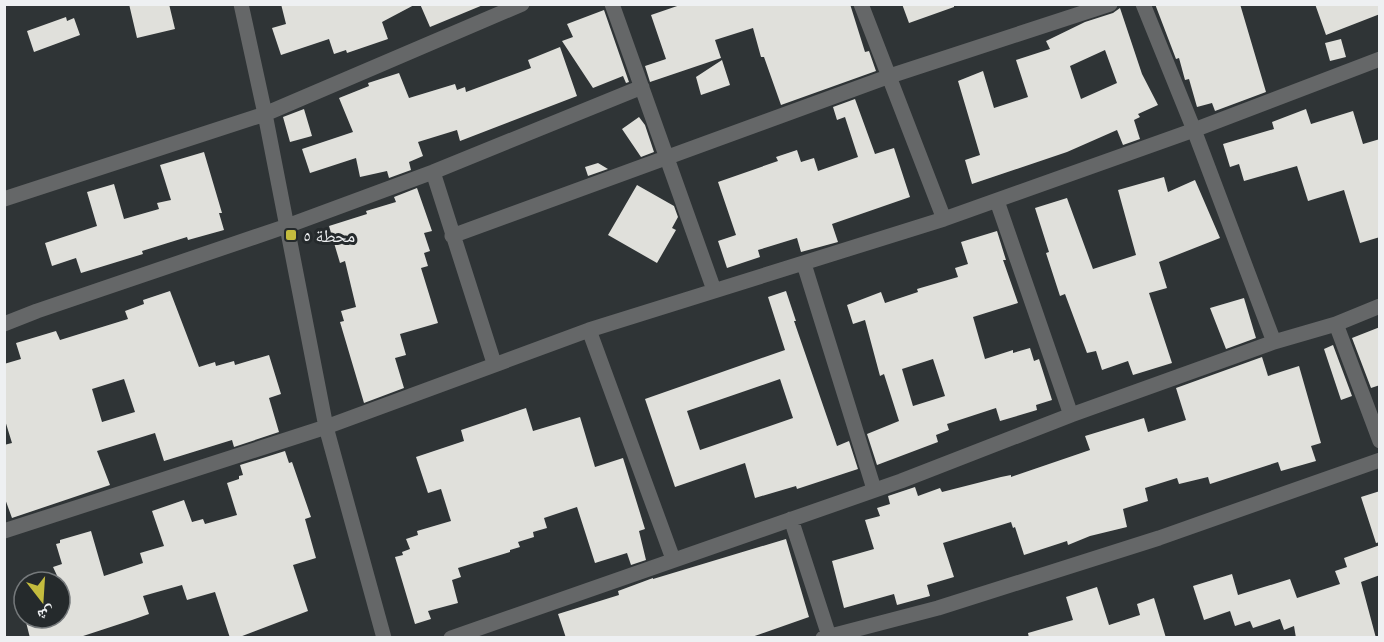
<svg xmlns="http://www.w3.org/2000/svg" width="1384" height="642" font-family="Roboto,'Noto Naskh Arabic',sans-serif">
<rect width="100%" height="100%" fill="#2f3436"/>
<path fill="#e0e0db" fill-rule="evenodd" d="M129,4h40l6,25 -38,9z
M281,4h135l-34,18 6,17 -41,14 -1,-3 -12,4 -5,-15 -48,16 -9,-27 14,-4z
M420,4h63v1l-53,22z
M683,4h167l15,48 4,-1 7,20 -95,34 -17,-48h-3l-8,-29 -38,12 6,18 -71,24 -5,-16 21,-7 -15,-44z
M902,4h52v3l-45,16z
M1155,4h85l26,88 -51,19 -3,-8 -15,4 -8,-28 -4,1 -6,-22 -3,1z
M1315,4h65v10l-54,21z
M1120,8l22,66 16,31 -20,9 2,3 -6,3 6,19 -17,6 -6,-15 -50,22 -95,32 -7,-24 15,-5 -22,-74 25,-10 11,37 34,-11 -12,-37 34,-11 -4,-8 39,-19 28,-9zM1105,50l12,33 -36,16 -11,-33z
M604,10l25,72 -3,1 -3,-7 -30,12 -31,-47 11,-4 -6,-13z
M66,17l1,4 7,-3 6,17 -46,17 -7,-21z
M1341,39l5,18 -16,4 -5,-18z
M560,47l17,49 -117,45 -3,-11 -39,12 5,14 -14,6 2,8 -22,8 -2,-7 -27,6 -4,-19 -46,15 -8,-24 51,-17 -14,-34 30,-12 -1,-3 31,-10 10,25 46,-14 2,6 8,-3 1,5 65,-24 -3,-8z
M722,60l8,25 -29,10 -5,-18z
M855,99l20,55 19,-6 16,49 -78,27 6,18 -37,10 -4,-14 -39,12 2,7 -33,11 -9,-27 18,-6 -18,-53 60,-21 -2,-4 21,-7 4,12 13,-4 4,13 40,-14 -13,-40 -8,3 -4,-13z
M304,109l8,27 -22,6 -7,-25z
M1306,109l5,15 42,-13 10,33 17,-5v98l-20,6 -16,-53 -36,11 -11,-35 -53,15 -5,-17 -9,3 -7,-23 51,-15 -2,-7z
M639,117l6,8 9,27 -13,5 -19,-28z
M204,152l18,61h-3l5,17 -36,10 -1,-3 -45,14 1,3 -62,19 -5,-15 -24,8 -7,-23 52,-17 -10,-34 27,-8 10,35 35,-10 -2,-6 14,-3 -11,-35z
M598,163l10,6 -20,7 -3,-9z
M1164,177l4,15 27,-12 25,58 -61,24 8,26 -18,5 23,70 -39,12 -5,-14 -26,9 -6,-19 -9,2 -22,-59 -5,2 -14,-43 3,-1 -14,-44 32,-10 26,71 43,-14 -18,-65z
M637,185l37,21 4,11 -6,11 4,2 -19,33 -49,-28z
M417,188l15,43 -8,2 6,18 -6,2 4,13 -7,2 17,55 -38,11 6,21 -11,3 9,30 -40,15 -24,-81 4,-1 -3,-10 15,-4 -11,-46 -5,2 -11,-37 38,-12 -1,-3 30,-9 -2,-5z
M997,231l9,29h-3l15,43 -45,14 12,42 28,-9v3l17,-5 4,13 5,-2 13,41 -16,5 1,5 -37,11 -4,-13 -49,16 2,6 -13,5 2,7 -61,23 -10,-31 32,-13 -15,-47 -4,2 -15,-56 -12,4 -6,-19 34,-13 4,11 33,-11 -1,-3 41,-12 -3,-9 13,-4 -7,-22zM933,359l12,37 -32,10 -11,-37z
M170,291l29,76 16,-5 1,4 18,-5 1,4 34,-10 12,39 -12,4 10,34 -45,15 -2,-7 -68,21 -9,-28 -58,18 13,34 -98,33 -8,-22v-51l8,-2 -8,-26v-53l17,-5 -5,-16 40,-12 4,9 68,-21 -3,-8 19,-7 -1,-4zM124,379l11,33 -33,10 -10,-33z
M786,291l10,30h-2l43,125 12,-5 9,28 -61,20 -1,-3 -41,12 -10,-35 -70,24 -30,-88 140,-49 -17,-53zM780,379l13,39 -93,32 -13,-39z
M1244,298l12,40 -30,11 -16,-41z
M1380,327v58l-9,3 -19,-50z
M1333,345l19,51 -11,4 -17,-51z
M1262,357l6,19 31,-10 22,77 -10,3 5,15 -35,10 -3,-9 -68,22 -2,-7 -29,7 -2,-6 -32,10 3,13 -25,8 4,18 -37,9 -22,9 -1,-4 -43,14 -9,-28 -2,1 -2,-6 -68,21 11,34 -27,8 3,11 -33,9 -3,-11 -50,14 -12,-47 42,-12 -9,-29 15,-4 -3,-8 13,-4 -2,-8 27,-9 3,9 22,-8 2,4 59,-15 10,-2v2l79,-27 -5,-14 59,-18 4,14 38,-12 -10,-32z
M526,408l7,23 47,-14 15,50 28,-9 22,71 -6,2 7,29 -15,5 -4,-12 -32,10 -18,-56 -33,11 3,10 -14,4 1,5 -16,5 2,5 -10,3v2l-52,16 3,9 -9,3 6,23 -30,8 3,8 -16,5 -20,-67 8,-2 -1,-3 8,-3 -4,-10 12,-4 -1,-4 34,-10 -10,-32 -13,4 -12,-36 48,-16 -3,-11z
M285,451l4,12 3,-1 19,55 -6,2 11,39 -23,7 15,46 -71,27h-7l-15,-46 -28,8 -5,-15 -39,11 6,18 -17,6 -55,18h-47l-5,-20h35v-36l-7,-15 9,-3 -6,-20 4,-1v-3l31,-9 13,45 39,-13 -3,-10 24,-7 -12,-35 32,-11 8,22 11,-3 2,5 32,-9 -10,-32 12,-4v-3l4,-1 -3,-10z
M1380,491v51l-4,1 -15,-46z
M786,539l23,78 -60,21h-183l-8,-24 61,-19 -1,-4 35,-13v1z
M1380,545v30l-19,7 15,56h-80l-2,-12 -10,4 -4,-11 -27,9 -3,-7 -15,5 -5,-15 -26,9 -11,-34 39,-12 6,21 52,-16 7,19 43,-14 -5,-13 12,-4 -3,-9z
M1097,587l12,38 31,-10 -3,-11 17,-6 12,40h-137l-1,-5 45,-13 -7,-23z"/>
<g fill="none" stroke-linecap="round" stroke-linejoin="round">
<path stroke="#656768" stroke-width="15" d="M241,4l24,110 61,313 58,211
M612,4l102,286
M861,4l83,215
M1143,4l51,126 80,212
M433,172l61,191
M4,199l261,-85 257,-110
M997,201l74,214
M452,236l438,-160 220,-72
M804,264l70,225
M4,324l33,-13 250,-85 146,-54 209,-85
M1336,324l44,117
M589,330l84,229
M791,519l38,117
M4,531l322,-104 263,-97 355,-111 250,-89 186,-71
M451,638l450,-157 170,-66 203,-73 62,-18 44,-18
M823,638l115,-30 221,-70 221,-78"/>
</g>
<rect fill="#c4bc3e" stroke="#252a2c" stroke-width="2" x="285" y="229" width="12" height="12" rx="3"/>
<g text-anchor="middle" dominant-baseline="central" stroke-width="6" stroke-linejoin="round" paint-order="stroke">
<g font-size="18" fill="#eef0f2" stroke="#252a2c" text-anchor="start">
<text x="303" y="235">محطة ٥</text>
</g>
</g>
<rect width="1384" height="642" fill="none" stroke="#eef0f2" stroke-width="12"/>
<g transform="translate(42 600) rotate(163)"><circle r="28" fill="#252a2c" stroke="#75797b" stroke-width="1.5"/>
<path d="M0-4.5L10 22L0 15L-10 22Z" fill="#c4bc3e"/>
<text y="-9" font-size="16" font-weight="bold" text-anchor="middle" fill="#eef0f2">ش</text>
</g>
</svg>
